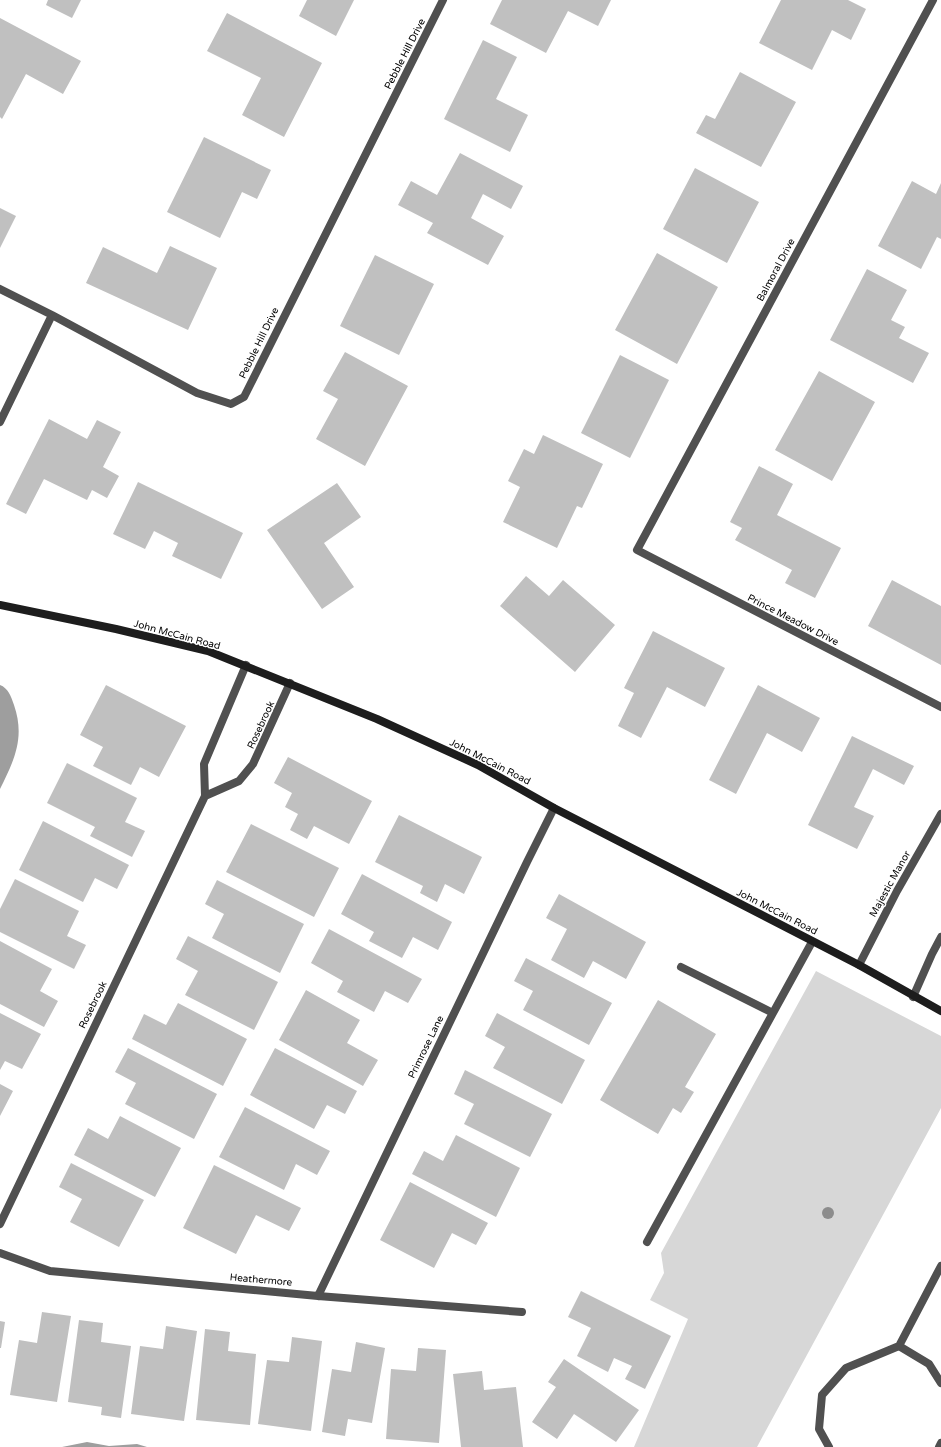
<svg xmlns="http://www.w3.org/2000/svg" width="941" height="1447" font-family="'Varela Round',sans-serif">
<rect width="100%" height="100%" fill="#fff"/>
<path fill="#d7d7d7" d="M816,971l125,65v72l-184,339h-123l54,-128 -38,-19 14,-27 -3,-20z"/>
<path fill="#9e9e9e" d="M0,685c8,3 11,11 14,20 11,32 1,54 -14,84z
M87,1442l22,4 28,-2 10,3h-85z"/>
<path fill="#c0c0c0" d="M48,0h33l-9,18 -26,-13z
M307,0h47l-18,36 -37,-20z
M502,0h109l-13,26 -30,-15 -22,42 -56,-29z
M781,0h67l18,9 -15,31 -19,-10 -20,40 -53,-27z
M227,13l95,50 -38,74 -42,-22 19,-37 -54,-27z
M0,18l81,43 -18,33 -37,-20 -24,45 -2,-2z
M483,40l34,17 -21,42 32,16 -18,37 -66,-33z
M740,72l56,30 -35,65 -65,-34 10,-18 9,4z
M204,137l67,33 -14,29 -15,-7 -22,46 -53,-26z
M460,153l63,33 -12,23 -28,-15 -12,24 33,18 -16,29 -61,-32 6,-10 -35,-18 13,-24 26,14z
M695,168l64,34 -32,61 -64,-34z
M912,181l24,13 5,-11v56l-4,-2 -16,32 -43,-23z
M0,208l16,8 -16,32z
M170,246l47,22 -29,62 -102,-47 17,-36 54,26z
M657,253l61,34 -41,77 -62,-34z
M375,255l59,29 -35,71 -59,-29z
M867,269l40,21 -16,30 14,7 -6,11 30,15 -16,30 -83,-43z
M345,352l63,34 -43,80 -49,-27 22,-40 -15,-8z
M620,355l49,25 -39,78 -49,-25z
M819,371l56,31 -43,79 -57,-31z
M49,419l38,20 10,-19 24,12 -18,35 16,9 -12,22 -15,-8 -5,10 -43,-21 -18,35 -20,-10z
M543,435l60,29 -21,44 -5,-2 -20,42 -54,-26 17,-35 -12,-6 16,-32 10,5z
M759,466l34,18 -16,31 64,33 -26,50 -30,-15 7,-13 -57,-30 7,-12 -12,-6z
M138,482l105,51 -22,46 -49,-23 6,-13 -24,-12 -9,18 -32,-15z
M337,483l24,34 -37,26 30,44 -32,22 -55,-79z
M526,576l23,20 14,-16 52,45 -40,47 -75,-66z
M892,580l49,26v59l-73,-39z
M653,631l72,37 -20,39 -38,-20 -26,51 -23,-12 16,-33 -10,-5z
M106,685l80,41 -27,51 -19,-10 -9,18 -38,-19 10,-19 -23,-12z
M758,685l62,33 -18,34 -35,-19 -31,61 -27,-14z
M852,736l62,30 -10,19 -31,-16 -19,38 20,9 -17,33 -49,-24z
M288,757l84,44 -23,43 -35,-18 -7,13 -17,-9 8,-16 -13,-7 7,-14 -18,-10z
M67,763l70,35 -12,24 20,9 -13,26 -42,-21 5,-9 -48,-24z
M399,815l83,42 -18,37 -19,-10 -8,18 -17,-9 3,-7 -48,-24z
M43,821l86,44 -12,24 -22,-11 -12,24 -64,-32z
M251,824l88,44 -25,49 -88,-45z
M362,874l90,48 -14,28 -25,-13 -11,21 -33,-17 5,-9 -33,-18z
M15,879l64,32 -12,25 19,9 -12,24 -74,-37v-23z
M217,880l87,44 -24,49 -68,-35 12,-24 -19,-10z
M559,894l87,48 -20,37 -33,-18 -9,17 -33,-18 16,-31 -21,-11z
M329,929l93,50 -14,24 -23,-12 -11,21 -37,-20 6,-11 -32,-18z
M188,936l90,46 -24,48 -69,-35 13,-24 -22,-12z
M0,941l52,28 -12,22 18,10 -14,26 -44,-23z
M526,958l86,45 -23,42 -66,-35 10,-19 -19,-10z
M306,990l54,30 -13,23 31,17 -15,26 -84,-46z
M658,1000l58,34 -31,53 9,5 -13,21 -8,-5 -15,26 -58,-34z
M178,1003l69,36 -24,47 -91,-47 12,-25 22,11z
M0,1013l41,21 -19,35 -17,-8 -5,9z
M497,1013l88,47 -23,44 -69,-36 12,-21 -20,-11z
M128,1048l89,46 -23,45 -69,-35 11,-21 -21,-11z
M275,1048l82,43 -12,23 -18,-9 -13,24 -64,-34z
M465,1070l87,44 -22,43 -66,-33 10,-20 -20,-10z
M0,1084l13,7 -13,25z
M245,1107l85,44 -13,24 -21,-11 -12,26 -65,-33z
M120,1116l61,32 -26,49 -81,-42 14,-27 20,11z
M456,1135l64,33 -24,49 -84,-43 12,-23 19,10z
M71,1163l73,37 -25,47 -49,-25 12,-23 -23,-12z
M214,1165l87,43 -12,23 -33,-16 -20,39 -53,-26z
M410,1182l78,41 -12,22 -24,-12 -18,35 -54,-28z
M581,1291l90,45 -26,53 -20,-10 7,-13 -18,-8 -6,14 -31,-16 14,-28 -23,-11z
M42,1312l29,4 -14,86 -47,-7 9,-55 18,3z
M79,1320l24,3 -2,19 30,4 -10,72 -20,-3 1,-8 -34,-5z
M0,1321l5,1 -4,26h-1z
M166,1326l31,5 -13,90 -53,-7 9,-68 23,3z
M205,1329l25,3 -2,19 28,3 -6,71 -54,-5z
M292,1337l30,4 -11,90 -53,-7 9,-64 22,2z
M356,1342l29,6 -13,75 -24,-4 -3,17 -23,-4 10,-63 19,3z
M418,1348l28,2 -7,93 -53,-4 5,-70 25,2z
M564,1359l75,51 -23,32 -42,-28 -17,25 -25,-17 24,-35 -8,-5z
M482,1371l2,19 32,-3 7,60h-62l-8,-73z"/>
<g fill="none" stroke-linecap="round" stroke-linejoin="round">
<path stroke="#505050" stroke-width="8" d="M681,967l92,46
M647,1242l165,-300
M899,1346l30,18 12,19
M829,1447l-10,-18 3,-34 24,-27 53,-22 42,-80
M939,1447l2,-4"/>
<path stroke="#505050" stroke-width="8" d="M933,0l-296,550 304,157
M0,289l52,26 145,78 34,11 13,-7 199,-397
M0,422l52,-107
M205,796l34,-15 14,-17 37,-81
M859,965l38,-74 44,-77
M913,997l19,-43 9,-17
M0,1224l205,-428 -1,-32 42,-99
M0,1253l50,18 268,25 204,16
M318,1296l209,-434 27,-54"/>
<path stroke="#1d1d1d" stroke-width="8" d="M0,605l116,24 92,22 169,68 101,46 76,43 305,157 82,46"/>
</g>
<circle fill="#8c8c8c" cx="828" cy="1213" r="6"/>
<g text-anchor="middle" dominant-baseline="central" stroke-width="3" stroke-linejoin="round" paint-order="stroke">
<g font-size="10" fill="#000" stroke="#fff">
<text transform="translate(405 54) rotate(-63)">Pebble Hill Drive</text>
<text transform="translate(776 270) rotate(-62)">Balmoral Drive</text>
<text transform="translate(259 343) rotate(-64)">Pebble Hill Drive</text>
<text transform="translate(793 620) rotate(27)">Prince Meadow Drive</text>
<text transform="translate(177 635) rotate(15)">John McCain Road</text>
<text transform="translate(261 725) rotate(-65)">Rosebrook</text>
<text transform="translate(490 762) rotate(27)">John McCain Road</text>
<text transform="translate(890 884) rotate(-61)">Majestic Manor</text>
<text transform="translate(777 912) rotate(27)">John McCain Road</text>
<text transform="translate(93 1005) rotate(-64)">Rosebrook</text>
<text transform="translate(426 1047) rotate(-64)">Primrose Lane</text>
<text transform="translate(261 1280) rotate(5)">Heathermore</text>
</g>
</g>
</svg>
